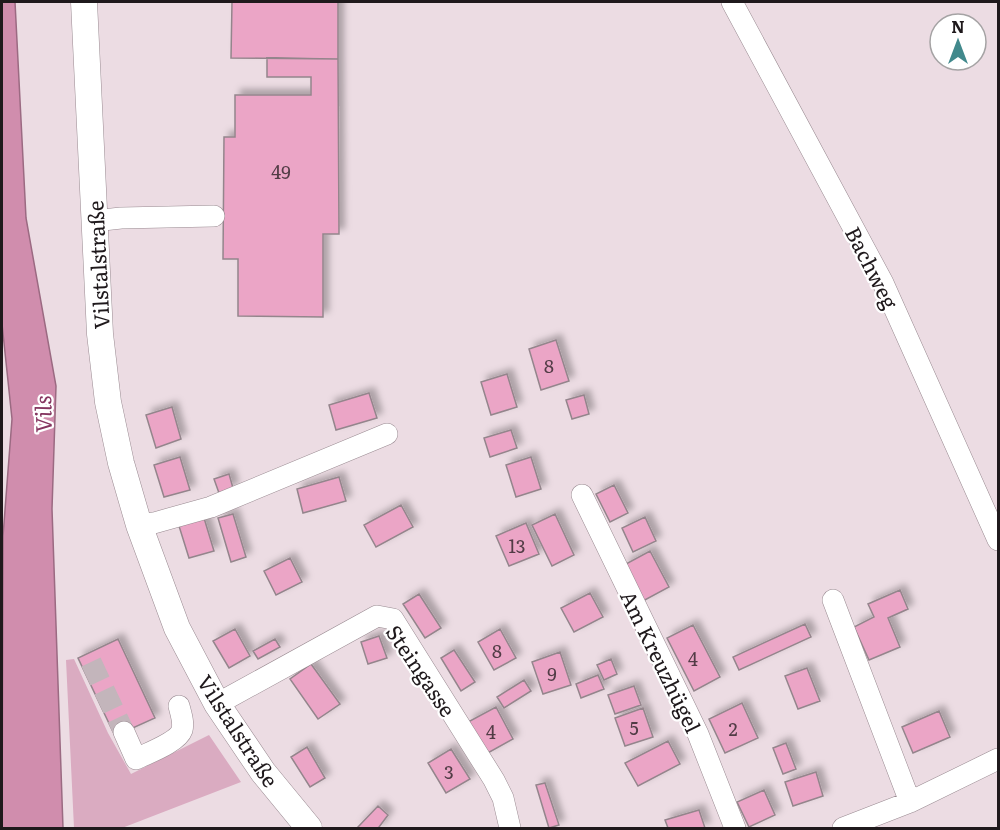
<svg xmlns="http://www.w3.org/2000/svg" width="1000" height="830" font-family="Literata,serif">
<defs>
<filter id="shadow"><feDropShadow dx="5.5" dy="-5.5" stdDeviation="3" flood-color="#0004"/></filter>
</defs>
<rect width="100%" height="100%" fill="#ecdce3"/>
<path fill="#daabc1" d="M74,659l34,74 23,41 78,-39 32,47 -119,46h-48l-8,-168z"/>
<path fill="#d08dad" stroke="#9b6a82" stroke-width="1.5" d="M2,2h13l11,216 30,168 -4,123 11,319h-61l1,-292 9,-117 -10,-95z"/>
<path fill="#eba5c6" stroke="#94858c" stroke-width="1.5" filter="url(#shadow)" d="M232,2h106v57l-107,-1z
M267,58l71,1 1,175h-16v83l-85,-1v-57h-15l1,-122h11v-42h76v-18h-44z
M556,340l13,41 -28,9 -12,-41z
M507,374l10,33 -26,8 -10,-33z
M369,393l8,25 -41,12 -7,-25z
M584,395l5,19 -17,5 -6,-19z
M172,407l9,32 -25,9 -10,-33z
M511,430l6,18 -27,9 -6,-19z
M180,457l10,33 -26,7 -10,-32z
M531,457l10,32 -25,8 -10,-32z
M229,474l4,14 -14,5 -5,-14z
M339,477l7,24 -43,12 -6,-24z
M614,485l14,28 -18,9 -14,-28z
M401,505l12,22 -37,20 -12,-22z
M233,514l13,43 -15,5 -13,-44z
M555,514l19,41 -22,11 -20,-41z
M645,517l11,24 -23,11 -11,-24z
M204,518l10,33 -25,7 -10,-32z
M526,523l13,31 -30,12 -13,-30z
M650,551l19,36 -26,14 -19,-36z
M290,558l12,24 -26,13 -12,-24z
M900,590l8,19 -20,9 12,29 -31,13 -15,-33 20,-10 -6,-13z
M590,593l13,24 -29,15 -13,-24z
M419,594l22,34 -16,10 -22,-34z
M805,624l6,13 -72,33 -6,-13z
M693,625l27,52 -26,14 -27,-53z
M235,629l15,27 -21,12 -16,-27z
M500,629l16,29 -22,12 -16,-28z
M379,636l8,22 -19,6 -7,-22z
M118,639l37,79 -40,18 -37,-78z
M275,639l5,8 -22,12 -5,-8z
M454,650l21,32 -14,9 -20,-33z
M560,652l11,33 -28,9 -11,-32z
M611,659l6,15 -13,6 -7,-15z
M311,664l29,40 -22,15 -28,-40z
M807,668l13,33 -22,8 -13,-33z
M598,675l6,14 -23,9 -5,-14z
M524,680l7,11 -27,17 -7,-11z
M634,686l7,19 -26,9 -7,-19z
M742,703l16,35 -33,15 -16,-34z
M496,707l17,32 -27,15 -18,-32z
M643,708l10,29 -28,9 -10,-28z
M939,711l11,26 -37,16 -11,-26z
M668,741l12,23 -42,22 -13,-23z
M786,743l10,26 -13,5 -10,-26z
M307,747l18,31 -15,9 -19,-30z
M451,749l19,30 -24,14 -18,-30z
M816,772l7,24 -30,10 -8,-24z
M545,783l14,42 -10,3 -13,-43z
M764,790l11,25 -26,12 -12,-25z
M378,806l10,9 -9,12 2,1h-24z
M699,810l6,18h-37l-3,-8z"/>
<g fill="none" stroke-linecap="round" stroke-linejoin="round">
<path stroke="#c3b5bb" stroke-width="21" stroke-dasharray="21 10" stroke-linecap="butt" d="M91,662l33,70"/>
<defs>
<path id="minor" d="M732,2l151,281 115,257
M94,221l27,-3 93,-2
M582,495l116,239 37,94
M139,525l15,-2 57,-16 176,-73
M833,600l77,202
M217,704l160,-88 16,3 101,161 9,18 7,30
M124,732l12,27c12,-6 42,-17 46,-29 2,-8 -1,-16 -3,-24
M843,828l67,-26 88,-43"/>
<path id="major" d="M84,2l16,332 8,68 13,61 18,62 38,103 40,76 46,68 46,56"/>
</defs>
<use href="#minor" stroke="#998a91" stroke-width="22"/>
<use href="#major" stroke="#998a91" stroke-width="27"/>
<use href="#minor" stroke="#fff" stroke-width="21"/>
<use href="#major" stroke="#fff" stroke-width="26"/>
</g>
<g text-anchor="middle" dominant-baseline="central" stroke-width="4.5" stroke-linejoin="round" paint-order="stroke">
<g font-size="18" fill="#523c46">
<text x="281" y="171">49</text>
<text x="549" y="365">8</text>
<text x="517" y="545">13</text>
<text x="497" y="650">8</text>
<text x="693" y="658">4</text>
<text x="552" y="673">9</text>
<text x="634" y="727">5</text>
<text x="733" y="728">2</text>
<text x="491" y="731">4</text>
<text x="449" y="771">3</text>
</g>
<g font-size="21" fill="#1f191c" stroke="#fff">
<text transform="translate(97 265) rotate(-93)">Vilstalstraße</text>
<text transform="translate(873 267) rotate(63)">Bachweg</text>
<text transform="translate(662 661) rotate(64)">Am Kreuzhügel</text>
<text transform="translate(422 670) rotate(56)">Steingasse</text>
<text transform="translate(239 730) rotate(57)">Vilstalstraße</text>
</g>
<g font-size="22" font-style="italic" fill="#853560" stroke="#fff">
<text transform="translate(42 414) rotate(-91)">Vils</text>
</g>
</g>
<rect width="1000" height="830" fill="none" stroke="#1f191c" stroke-width="6"/>
<g transform="translate(958 42)"><circle r="28" fill="#ffffff" stroke="#a5a3a4" stroke-width="1.5"/>
<path d="M0-4.5L10 22L0 15L-10 22Z" fill="#41898c"/>
<text y="-9" font-size="16" font-weight="bold" text-anchor="middle" fill="#1f191c">N</text>
</g>
</svg>
